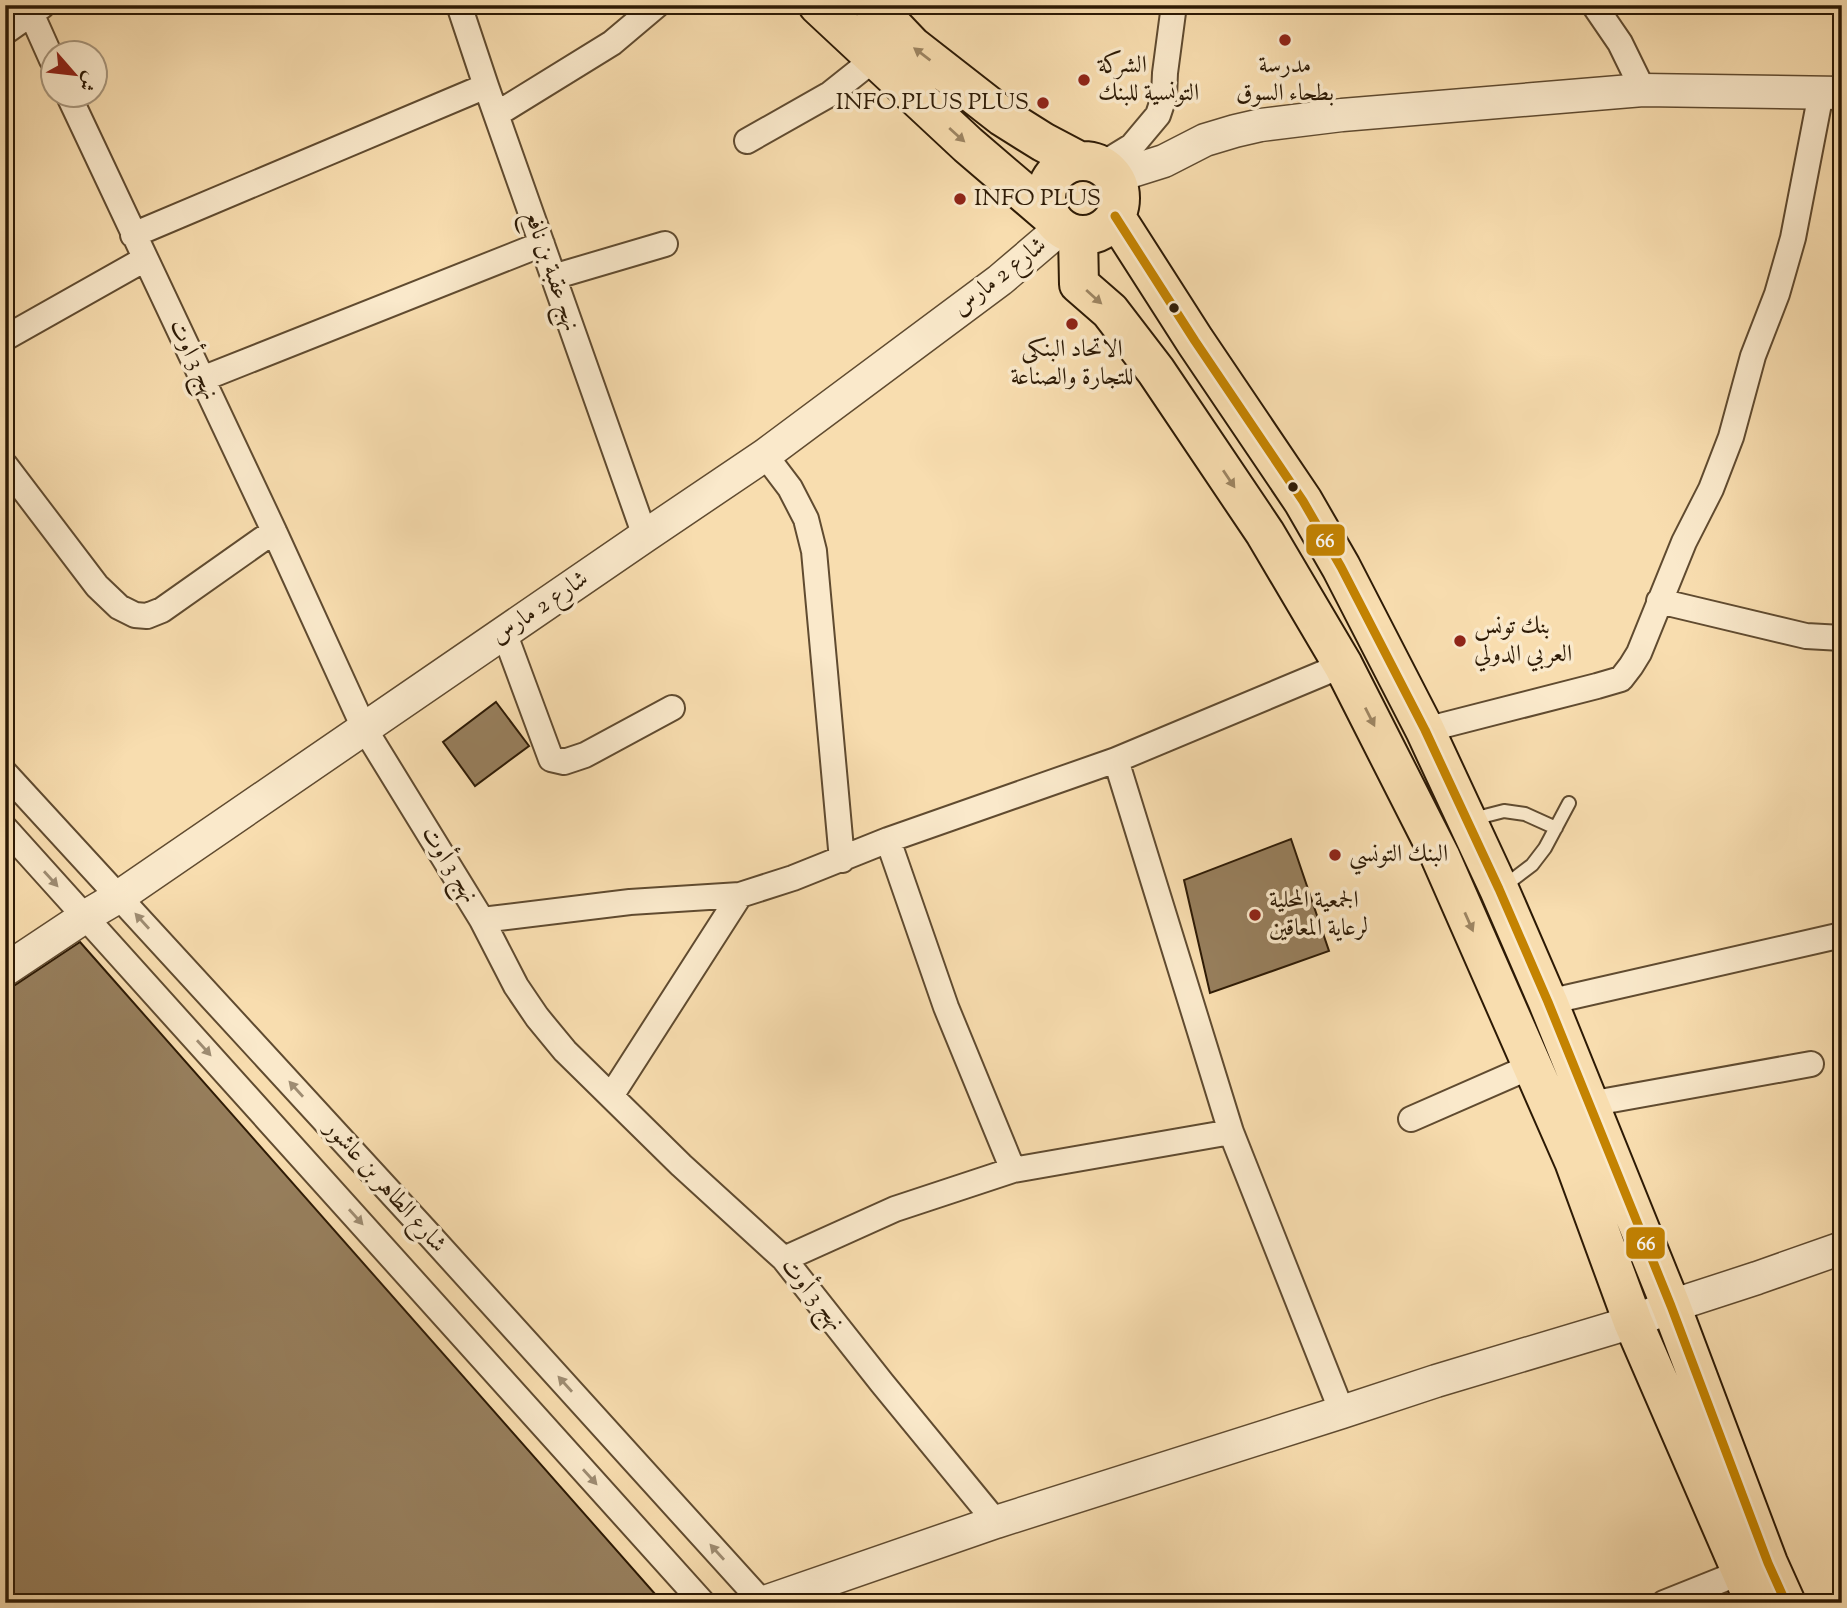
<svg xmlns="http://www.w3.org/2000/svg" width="1847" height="1608" font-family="'Sorts Mill Goudy',Amiri,serif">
<rect width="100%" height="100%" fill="#f8ddaf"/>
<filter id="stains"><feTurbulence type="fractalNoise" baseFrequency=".00286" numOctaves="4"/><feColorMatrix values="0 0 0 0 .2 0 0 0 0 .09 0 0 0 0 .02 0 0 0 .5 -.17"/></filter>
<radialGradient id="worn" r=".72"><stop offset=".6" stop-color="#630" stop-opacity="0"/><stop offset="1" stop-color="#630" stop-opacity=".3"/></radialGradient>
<path fill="#977f5d" stroke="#2d1a05" stroke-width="2" d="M496,702l33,44 -54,40 -32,-44z
M1291,839l38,112 -119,42 -26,-113z
M80,942l583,661h-658v-615l10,-3z"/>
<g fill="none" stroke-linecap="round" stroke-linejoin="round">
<defs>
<path id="service" d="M1469,820l35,-9 21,3 31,14
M1503,887l29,-22 13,-17 24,-45"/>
<path id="minor" d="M459,5l27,81 159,450
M1594,5l26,38 23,47
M31,13l21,47
M5,32l37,-26
M68,94l206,437 90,197 118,192 34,66 21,31 28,34 116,114 103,94 98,124 114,139
M497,114l115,-71 45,-38
M747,141l83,-47 44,-35
M1101,165l31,-19 26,-31 6,-18 1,-24 9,-68
M133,235l353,-149
M553,277l112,-33
M5,338l140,-79
M202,379l340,-135
M765,455l25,33 16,31 8,32 28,309
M5,465l92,121 22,21 16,8 12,1 15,-6 112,-79
M1659,601l147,35 36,2
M504,632l47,127 13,3 21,-7 87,-47
M1425,730l172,-44 24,-7 10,-13 8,-13 45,-111 27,-53 20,-52 22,-81 24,-62 16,-56 28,-145
M1116,760l115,372 111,280
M5,773l419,456 339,374
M5,828l698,775
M888,840l58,167 67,163
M482,920l148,-18 110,-7 53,-17 95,-38 228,-80 227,-95
M1548,1002l294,-67
M611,1096l129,-201
M1589,1104l222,-40
M1411,1119l121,-53
M784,1259l111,-50 118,-39 218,-38
M1664,1603l90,-36"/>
<path id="tertiary" d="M1113,177l51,-16 41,-21 30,-9 26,-6 81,-10 301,-25 199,3
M5,970l81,-54 34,-20 525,-360 120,-81 235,-175 61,-52
M762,1603l234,-81 346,-110 94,-31 197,-59 38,-16 86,-28 85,-30"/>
<path id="trunk" d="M818,5l150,140 83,71
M873,5l39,41 91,71 40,25 36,19
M1046 198a37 37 0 1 1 74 0a37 37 0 1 1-74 0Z
M1115,216l80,125 108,160 38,66 84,163 74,159 49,113 123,304 97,257 18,40
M1078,235l1,49 31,27 46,60 109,162 78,132 97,191 134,305 59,161 122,281"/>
</defs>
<use href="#service" stroke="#604b30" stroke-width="16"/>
<use href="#minor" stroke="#604b30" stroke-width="28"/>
<use href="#tertiary" stroke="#604b30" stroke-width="35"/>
<use href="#trunk" stroke="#2d1a05" stroke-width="42"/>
<use href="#service" stroke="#fae9cb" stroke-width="12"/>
<use href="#minor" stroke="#fae9cb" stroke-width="24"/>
<use href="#tertiary" stroke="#fae9cb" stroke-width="32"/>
<use href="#trunk" stroke="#f8ddaf" stroke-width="38"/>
<defs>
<path id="bus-1" d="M1115,216l80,125 108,160 38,66 84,163 74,159 49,113 123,304 97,257 18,40"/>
</defs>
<use href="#bus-1" stroke="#fae9cb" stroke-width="14"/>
<use href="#bus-1" stroke="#c48301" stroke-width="9"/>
</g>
<defs><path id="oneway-solid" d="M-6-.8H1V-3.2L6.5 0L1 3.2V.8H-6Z" transform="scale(1.75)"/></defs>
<g fill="#9d8562">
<use href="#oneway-solid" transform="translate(922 54) rotate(-143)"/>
<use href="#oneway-solid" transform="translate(957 135) rotate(42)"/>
<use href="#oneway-solid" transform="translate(1094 297) rotate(42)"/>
<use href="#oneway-solid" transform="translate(1229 479) rotate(56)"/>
<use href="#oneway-solid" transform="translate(1370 717) rotate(63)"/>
<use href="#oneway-solid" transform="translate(1469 922) rotate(66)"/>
</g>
<g fill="#9e8c72">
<use href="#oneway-solid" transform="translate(51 879) rotate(48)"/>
<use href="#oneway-solid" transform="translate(142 921) rotate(-132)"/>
<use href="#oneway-solid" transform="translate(204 1048) rotate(48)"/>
<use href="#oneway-solid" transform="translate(296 1089) rotate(-132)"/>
<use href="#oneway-solid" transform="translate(356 1217) rotate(48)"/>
<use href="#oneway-solid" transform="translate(565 1384) rotate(-132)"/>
<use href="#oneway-solid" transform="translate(590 1477) rotate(48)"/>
<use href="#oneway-solid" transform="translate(717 1552) rotate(-132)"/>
</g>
<g fill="#8f2418" stroke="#fae9cb" stroke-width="2.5">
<circle cx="1285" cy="40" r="7"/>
<circle cx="1084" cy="80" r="7"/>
<circle cx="1043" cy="103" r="7"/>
<circle cx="960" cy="199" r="7"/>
<circle cx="1072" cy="324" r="7"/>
<circle cx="1460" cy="641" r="7"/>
<circle cx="1335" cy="855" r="7"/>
<circle cx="1255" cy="915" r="7"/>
</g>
<g fill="#2d1a05" stroke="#fae9cb" stroke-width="2.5">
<circle cx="1174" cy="308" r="6"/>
<circle cx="1293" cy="487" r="6"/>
</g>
<g text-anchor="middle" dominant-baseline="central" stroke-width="7" stroke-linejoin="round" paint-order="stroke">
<g font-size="24" fill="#2d1a05" stroke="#fae9cb" text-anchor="start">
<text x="1098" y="66">الشركة<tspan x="1098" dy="28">التونسية للبنك</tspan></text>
<text x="1285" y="66" text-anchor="middle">مدرسة<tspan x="1285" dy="28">بطحاء السوق</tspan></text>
<text x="1029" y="103" text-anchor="end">INFO PLUS PLUS</text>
<text x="974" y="199">INFO PLUS</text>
<text x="1072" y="350" text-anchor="middle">الاتحاد البنكي<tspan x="1072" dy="28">للتجارة والصناعة</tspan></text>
<text x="1474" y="627">بنك تونس<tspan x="1474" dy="28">العربي الدولي</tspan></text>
<text x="1349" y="855">البنك التونسي</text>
<text x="1269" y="901">الجمعية المحلية<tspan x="1269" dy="28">لرعاية المعاقين</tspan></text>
</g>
<g font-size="24" fill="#2d1a05" stroke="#fae9cb">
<text transform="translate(551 271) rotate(71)">نهج عقبة بن نافع</text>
<text transform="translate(1000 277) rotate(-38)">شارع 2 مارس</text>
<text transform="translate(193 360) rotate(65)">نهج 3 أوت</text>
<text transform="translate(540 608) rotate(-34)">شارع 2 مارس</text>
<text transform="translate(449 865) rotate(58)">نهج 3 أوت</text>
<text transform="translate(385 1187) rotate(48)">شارع الطاهر بن عاشور</text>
<text transform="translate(812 1295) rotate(51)">نهج 3 أوت</text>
</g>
</g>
<g stroke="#fae9cb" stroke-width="2.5">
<rect x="1305" y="523" width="41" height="34" rx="7" fill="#c48301"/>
<rect x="1625" y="1226" width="41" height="34" rx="7" fill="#c48301"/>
</g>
<g font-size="19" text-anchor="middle" font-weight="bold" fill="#fff">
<text x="1325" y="547">66</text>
<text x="1646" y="1250">66</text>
</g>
<rect width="1847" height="1608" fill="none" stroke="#f8ddaf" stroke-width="28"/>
<rect x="7" y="7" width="1833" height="1594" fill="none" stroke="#2d1a05" stroke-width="3.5"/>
<rect x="14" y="14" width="1819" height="1580" fill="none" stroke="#2d1a05" stroke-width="2"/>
<g transform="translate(74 74) rotate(118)"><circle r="33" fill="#fae9cb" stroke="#a8967c" stroke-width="2"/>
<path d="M0-5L12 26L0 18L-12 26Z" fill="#8f2418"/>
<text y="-10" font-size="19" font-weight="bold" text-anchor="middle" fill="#2d1a05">ش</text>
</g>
<rect width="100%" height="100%" filter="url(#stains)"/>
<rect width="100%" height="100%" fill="url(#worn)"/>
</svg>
